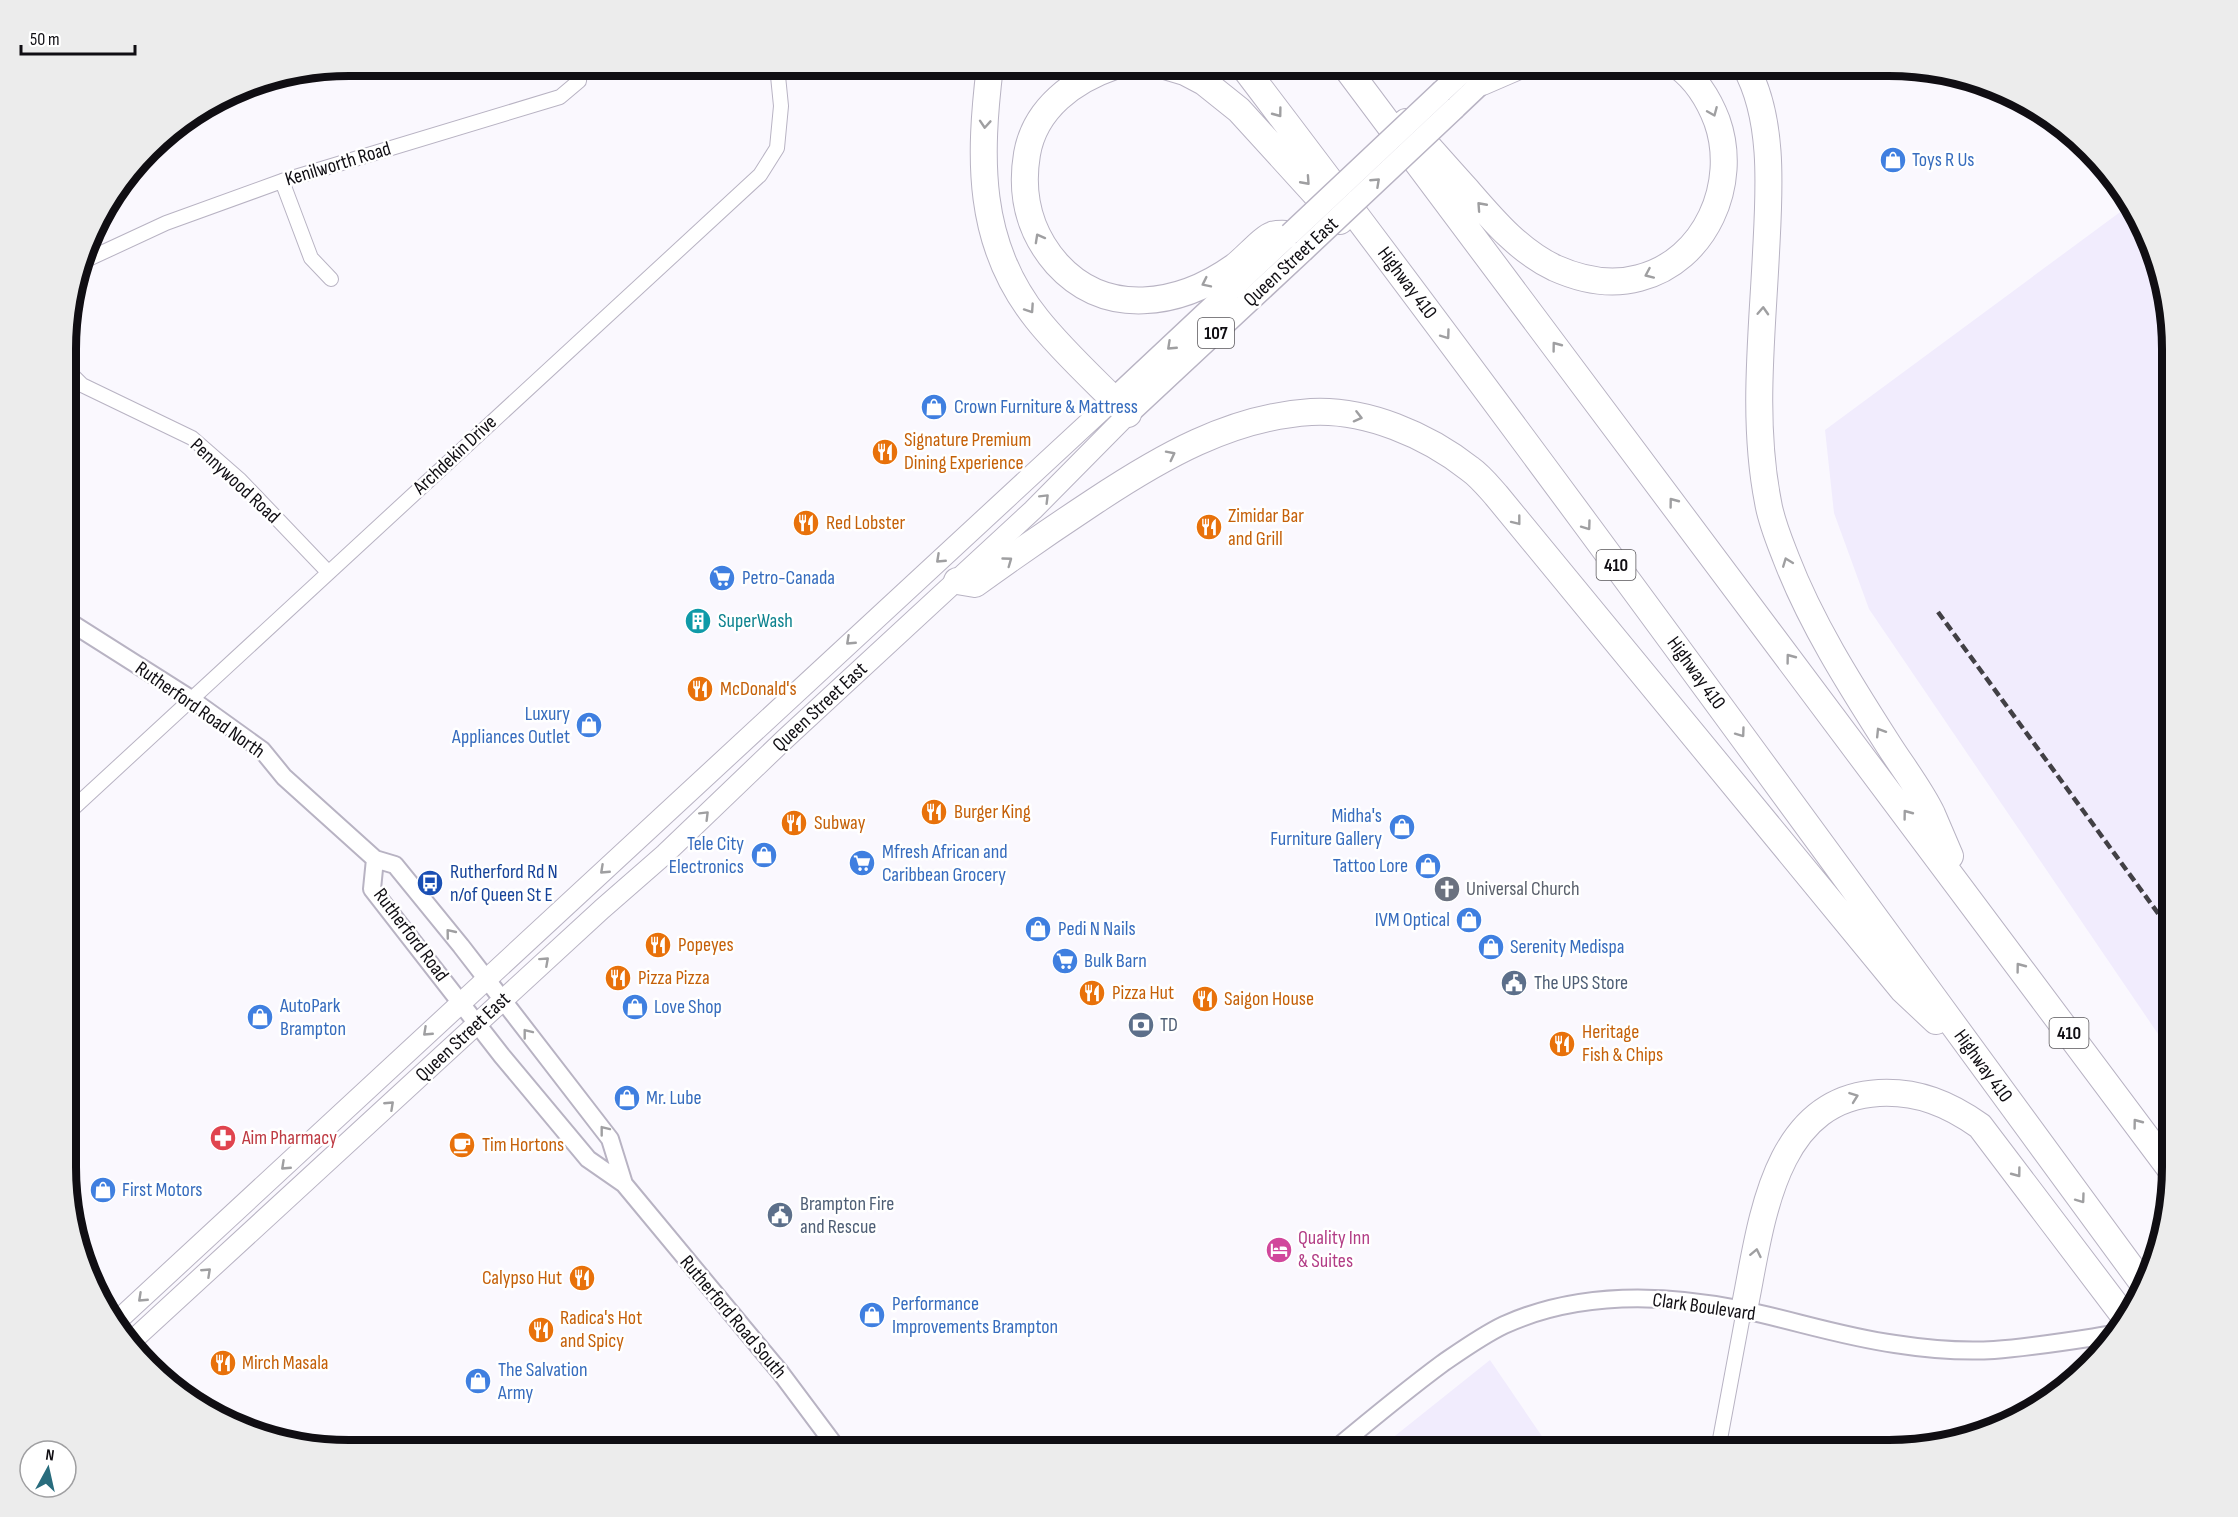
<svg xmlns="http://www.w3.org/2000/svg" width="2238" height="1517" font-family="'Sofia Sans Condensed',sans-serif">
<rect width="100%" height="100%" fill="#faf8fe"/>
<path fill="#f1ecfd" d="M2131,204l3,4 37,123v722l-302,-444 -35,-96 -9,-83z
M1490,1360l62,91h-176z"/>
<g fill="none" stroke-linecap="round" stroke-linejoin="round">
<defs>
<path id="minor" d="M282,181l29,77 20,21
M84,261l82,-38 116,-42 278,-84 19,-16 1,-15
M68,371l14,14 110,53 48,42 88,92
M68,813l692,-638 17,-27 4,-42 -4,-40
M1718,1450l26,-140"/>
<path id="tertiary" d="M68,621l123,78 71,51 22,27 91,82 20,6 66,81 149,193 14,45
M375,859l-3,30 130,167 86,103 36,25 156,188 59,79
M1333,1451c36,-30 72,-60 110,-88 19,-13 40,-28 61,-38 75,-34 162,-31 240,-15 51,11 100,27 151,34 32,5 66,8 99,6 40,-3 81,-10 121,-16"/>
<path id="secondary" d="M116,1322l998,-923
M133,1340l469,-431 63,-55 120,-115 248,-229 95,-96"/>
<path id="primary" d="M1442,91l27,-25
M1455,108l39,-37
M1114,399l176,-165
M1128,414l175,-163"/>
<path id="motorway" d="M990,66c-11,91 -14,177 47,253 27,34 61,64 91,95
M1115,66c-41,14 -80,42 -88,88 -7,42 2,78 30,110 49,54 122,42 177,3 9,-6 30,-30 38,-32 5,-2 13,-1 18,-1
M1165,66l20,6 19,10 35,28 101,111
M1243,66c306,402 602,812 901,1219
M1345,66l826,1104
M1745,66c30,53 24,128 21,187 -4,83 -14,168 2,249 3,19 11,38 18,56 25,65 63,125 100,183 15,24 34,48 46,73 6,14 12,28 18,42
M1482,82l37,-16
M1406,122c21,23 41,46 61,68 26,30 52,61 88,78 27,12 55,18 84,10 67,-17 100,-95 78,-157 -8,-21 -20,-41 -39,-55
M957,581l18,3c40,-29 79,-56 120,-83 65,-43 135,-84 216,-89 55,-3 116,23 159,57 10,7 18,17 26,26l407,495 33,31
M1744,1310c17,-82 27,-211 135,-217 39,-2 70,11 101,33l147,194"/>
</defs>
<use href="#minor" stroke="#b8b3c3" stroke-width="16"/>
<use href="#tertiary" stroke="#b8b3c3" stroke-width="20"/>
<use href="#secondary" stroke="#b8b3c3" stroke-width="22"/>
<use href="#primary" stroke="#b8b3c3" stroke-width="24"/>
<use href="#motorway" stroke="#b8b3c3" stroke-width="28"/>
<use href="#minor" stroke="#fff" stroke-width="14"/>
<use href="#tertiary" stroke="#fff" stroke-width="16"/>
<use href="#secondary" stroke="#fff" stroke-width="20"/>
<use href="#primary" stroke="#fff" stroke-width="21"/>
<use href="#motorway" stroke="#fff" stroke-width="26"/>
<path stroke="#424045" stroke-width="4.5" stroke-dasharray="9 4.5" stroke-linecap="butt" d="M1938,612l233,319"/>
<defs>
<path id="primary-bridge" d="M1290,234l152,-143
M1303,251l152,-143"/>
</defs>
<use href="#primary-bridge" stroke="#b8b3c3" stroke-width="24" stroke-linecap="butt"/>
<use href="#primary-bridge" stroke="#fff" stroke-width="21"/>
</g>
<defs><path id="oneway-chevron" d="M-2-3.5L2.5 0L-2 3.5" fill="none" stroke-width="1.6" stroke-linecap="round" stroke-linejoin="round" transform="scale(1.5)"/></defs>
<g stroke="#9f9fa1">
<use href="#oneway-chevron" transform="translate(1713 112) rotate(67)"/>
<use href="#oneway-chevron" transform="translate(1278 113) rotate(53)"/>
<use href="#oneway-chevron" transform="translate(985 124) rotate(94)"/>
<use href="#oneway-chevron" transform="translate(1306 181) rotate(48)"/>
<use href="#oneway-chevron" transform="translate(1376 182) rotate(-43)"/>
<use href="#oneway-chevron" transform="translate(1481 206) rotate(-132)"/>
<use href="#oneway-chevron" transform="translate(1039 238) rotate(-119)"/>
<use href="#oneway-chevron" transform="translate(1649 274) rotate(156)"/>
<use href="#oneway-chevron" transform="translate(1206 283) rotate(154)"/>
<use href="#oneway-chevron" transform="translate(1030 309) rotate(56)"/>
<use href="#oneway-chevron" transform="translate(1763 311) rotate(-87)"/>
<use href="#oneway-chevron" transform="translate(1446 335) rotate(54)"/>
<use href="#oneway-chevron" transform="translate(1171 346) rotate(137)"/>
<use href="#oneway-chevron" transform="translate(1556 346) rotate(-127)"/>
<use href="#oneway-chevron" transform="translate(1358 417) rotate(14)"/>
<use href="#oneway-chevron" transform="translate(1171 455) rotate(-27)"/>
<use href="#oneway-chevron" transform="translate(1045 498) rotate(-45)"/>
<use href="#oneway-chevron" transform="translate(1673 502) rotate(-127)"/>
<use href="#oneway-chevron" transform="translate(1517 521) rotate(52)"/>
<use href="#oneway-chevron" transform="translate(1587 526) rotate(54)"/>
<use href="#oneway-chevron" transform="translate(940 559) rotate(137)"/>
<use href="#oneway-chevron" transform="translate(1008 561) rotate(-36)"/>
<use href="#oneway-chevron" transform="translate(1787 562) rotate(-111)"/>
<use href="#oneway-chevron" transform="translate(850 641) rotate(137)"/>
<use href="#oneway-chevron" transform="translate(1790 658) rotate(-127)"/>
<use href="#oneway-chevron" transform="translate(1880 732) rotate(-122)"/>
<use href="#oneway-chevron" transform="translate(1741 733) rotate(54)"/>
<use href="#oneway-chevron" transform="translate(1907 814) rotate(-127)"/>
<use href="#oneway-chevron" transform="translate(705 815) rotate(-45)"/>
<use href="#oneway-chevron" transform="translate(604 870) rotate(137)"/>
<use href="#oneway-chevron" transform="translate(450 933) rotate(-129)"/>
<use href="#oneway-chevron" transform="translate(545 961) rotate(-42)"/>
<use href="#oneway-chevron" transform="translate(2020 967) rotate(-127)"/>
<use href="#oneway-chevron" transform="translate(427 1032) rotate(137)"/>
<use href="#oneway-chevron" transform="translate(527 1033) rotate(-128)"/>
<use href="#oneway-chevron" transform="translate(1854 1097) rotate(-20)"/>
<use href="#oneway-chevron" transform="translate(390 1105) rotate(-43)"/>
<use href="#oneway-chevron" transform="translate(2137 1123) rotate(-127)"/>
<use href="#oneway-chevron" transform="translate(604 1130) rotate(-128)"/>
<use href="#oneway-chevron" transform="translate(285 1166) rotate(137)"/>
<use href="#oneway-chevron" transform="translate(2017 1173) rotate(53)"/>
<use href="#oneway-chevron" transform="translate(2081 1199) rotate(54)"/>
<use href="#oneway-chevron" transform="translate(1756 1253) rotate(-78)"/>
<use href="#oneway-chevron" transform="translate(207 1272) rotate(-43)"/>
<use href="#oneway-chevron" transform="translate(142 1298) rotate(137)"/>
</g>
<defs>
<symbol id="shop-disc" viewBox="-11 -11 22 22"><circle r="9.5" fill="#3f7fe0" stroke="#fff"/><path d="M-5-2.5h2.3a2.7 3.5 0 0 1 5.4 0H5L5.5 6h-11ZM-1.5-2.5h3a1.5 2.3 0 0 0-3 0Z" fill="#fff"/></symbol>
<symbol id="restaurant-disc" viewBox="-11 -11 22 22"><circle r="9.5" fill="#e8710a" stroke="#fff"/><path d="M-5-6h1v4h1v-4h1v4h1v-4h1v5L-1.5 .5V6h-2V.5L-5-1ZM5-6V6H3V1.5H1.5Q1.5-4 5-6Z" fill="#fff"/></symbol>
<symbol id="supermarket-disc" viewBox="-11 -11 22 22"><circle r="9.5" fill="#3f7fe0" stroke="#fff"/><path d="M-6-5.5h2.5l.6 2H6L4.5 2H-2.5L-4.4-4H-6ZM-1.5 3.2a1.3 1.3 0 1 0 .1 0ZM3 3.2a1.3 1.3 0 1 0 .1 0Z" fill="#fff"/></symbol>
<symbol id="building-disc" viewBox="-11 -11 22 22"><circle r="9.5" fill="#0f9aa8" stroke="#fff"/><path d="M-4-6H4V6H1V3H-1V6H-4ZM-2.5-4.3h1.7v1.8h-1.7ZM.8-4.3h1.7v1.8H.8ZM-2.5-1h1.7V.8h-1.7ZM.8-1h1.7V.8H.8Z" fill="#fff"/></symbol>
<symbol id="bus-disc" viewBox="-11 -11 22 22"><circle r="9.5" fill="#1a4fb4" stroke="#fff"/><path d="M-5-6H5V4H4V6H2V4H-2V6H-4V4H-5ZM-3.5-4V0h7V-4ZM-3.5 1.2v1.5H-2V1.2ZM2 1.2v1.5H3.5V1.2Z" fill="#fff"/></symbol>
<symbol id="church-disc" viewBox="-11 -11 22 22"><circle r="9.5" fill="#6b7280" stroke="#fff"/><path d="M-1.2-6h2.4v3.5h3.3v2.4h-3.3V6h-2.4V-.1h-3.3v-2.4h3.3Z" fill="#fff"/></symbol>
<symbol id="civic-disc" viewBox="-11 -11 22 22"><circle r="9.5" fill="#5c6f8a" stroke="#fff"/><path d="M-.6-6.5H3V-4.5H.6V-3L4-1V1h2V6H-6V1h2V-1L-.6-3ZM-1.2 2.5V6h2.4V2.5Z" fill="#fff"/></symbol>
<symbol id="bank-disc" viewBox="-11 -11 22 22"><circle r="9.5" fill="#5c6f8a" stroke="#fff"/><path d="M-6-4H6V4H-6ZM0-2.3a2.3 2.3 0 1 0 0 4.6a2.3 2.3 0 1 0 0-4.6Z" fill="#fff"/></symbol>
<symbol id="pharmacy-disc" viewBox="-11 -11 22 22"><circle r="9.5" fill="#e0444e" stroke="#fff"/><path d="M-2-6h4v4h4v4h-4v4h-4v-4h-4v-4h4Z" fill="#fff"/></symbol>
<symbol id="cafe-disc" viewBox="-11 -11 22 22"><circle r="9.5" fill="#e8710a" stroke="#fff"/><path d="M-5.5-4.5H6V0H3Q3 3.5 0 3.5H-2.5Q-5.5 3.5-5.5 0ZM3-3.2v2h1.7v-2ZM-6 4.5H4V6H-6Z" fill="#fff"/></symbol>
<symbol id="hotel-disc" viewBox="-11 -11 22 22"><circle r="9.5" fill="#d1479c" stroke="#fff"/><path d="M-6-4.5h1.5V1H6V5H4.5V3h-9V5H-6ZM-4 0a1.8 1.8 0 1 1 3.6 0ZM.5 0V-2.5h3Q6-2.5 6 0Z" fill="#fff"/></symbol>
</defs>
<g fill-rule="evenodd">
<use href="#shop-disc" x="1878" y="145" width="30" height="30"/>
<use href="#shop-disc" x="919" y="392" width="30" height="30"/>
<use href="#restaurant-disc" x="870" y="437" width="30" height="30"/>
<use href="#restaurant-disc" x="791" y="508" width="30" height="30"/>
<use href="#restaurant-disc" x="1194" y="512" width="30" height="30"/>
<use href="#supermarket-disc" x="707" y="563" width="30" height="30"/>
<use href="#building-disc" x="683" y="606" width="30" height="30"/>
<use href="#restaurant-disc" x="685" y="674" width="30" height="30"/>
<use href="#shop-disc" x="574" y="710" width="30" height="30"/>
<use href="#restaurant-disc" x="919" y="797" width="30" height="30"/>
<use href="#restaurant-disc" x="779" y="808" width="30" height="30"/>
<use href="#shop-disc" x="1387" y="812" width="30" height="30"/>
<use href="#shop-disc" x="749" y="840" width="30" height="30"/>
<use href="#supermarket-disc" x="847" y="848" width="30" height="30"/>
<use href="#shop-disc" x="1413" y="851" width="30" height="30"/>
<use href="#bus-disc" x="415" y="868" width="30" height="30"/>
<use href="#church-disc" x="1432" y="874" width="30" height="30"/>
<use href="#shop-disc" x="1454" y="905" width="30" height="30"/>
<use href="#shop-disc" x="1023" y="914" width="30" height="30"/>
<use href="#restaurant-disc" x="643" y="930" width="30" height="30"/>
<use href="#shop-disc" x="1476" y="932" width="30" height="30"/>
<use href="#supermarket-disc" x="1050" y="946" width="30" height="30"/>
<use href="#restaurant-disc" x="603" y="963" width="30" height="30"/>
<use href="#civic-disc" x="1499" y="968" width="30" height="30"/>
<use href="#restaurant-disc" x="1077" y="978" width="30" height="30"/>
<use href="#restaurant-disc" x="1190" y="984" width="30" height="30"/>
<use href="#shop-disc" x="620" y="992" width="30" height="30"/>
<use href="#shop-disc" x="245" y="1002" width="30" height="30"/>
<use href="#bank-disc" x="1126" y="1010" width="30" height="30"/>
<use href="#restaurant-disc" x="1547" y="1029" width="30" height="30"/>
<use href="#shop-disc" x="612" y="1083" width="30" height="30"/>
<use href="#pharmacy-disc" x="208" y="1123" width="30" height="30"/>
<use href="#cafe-disc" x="447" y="1130" width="30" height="30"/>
<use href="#shop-disc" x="88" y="1175" width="30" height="30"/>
<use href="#civic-disc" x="765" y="1200" width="30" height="30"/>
<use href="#hotel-disc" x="1264" y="1235" width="30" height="30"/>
<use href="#restaurant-disc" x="567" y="1263" width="30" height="30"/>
<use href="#shop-disc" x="857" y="1300" width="30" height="30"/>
<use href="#restaurant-disc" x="526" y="1315" width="30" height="30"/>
<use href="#restaurant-disc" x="208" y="1348" width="30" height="30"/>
<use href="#shop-disc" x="463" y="1366" width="30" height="30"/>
</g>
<g text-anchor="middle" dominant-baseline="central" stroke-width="5" stroke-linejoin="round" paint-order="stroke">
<g fill="#fff" stroke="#58565a" stroke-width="1.5">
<rect x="1198" y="318" width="36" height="30" rx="4.5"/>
<rect x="1596.5" y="550" width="39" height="30" rx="4.5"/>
<rect x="2049.5" y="1018" width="39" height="30" rx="4.5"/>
</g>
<g font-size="18" font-weight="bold" fill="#100e13">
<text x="1216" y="333">107</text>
<text x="1616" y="565">410</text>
<text x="2069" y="1033">410</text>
</g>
<g font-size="20" fill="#366cbe" stroke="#fff" text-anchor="start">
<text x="1912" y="160">Toys R Us</text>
<text x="954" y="407">Crown Furniture &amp; Mattress</text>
<text x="742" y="578">Petro-Canada</text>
<text x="570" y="714" text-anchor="end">Luxury<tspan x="570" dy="23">Appliances Outlet</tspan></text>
<text x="1382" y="816" text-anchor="end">Midha's<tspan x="1382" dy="23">Furniture Gallery</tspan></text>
<text x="744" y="844" text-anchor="end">Tele City<tspan x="744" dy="23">Electronics</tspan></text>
<text x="882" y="852">Mfresh African and<tspan x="882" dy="23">Caribbean Grocery</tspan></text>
<text x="1408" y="866" text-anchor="end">Tattoo Lore</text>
<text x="1450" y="920" text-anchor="end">IVM Optical</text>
<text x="1058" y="929">Pedi N Nails</text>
<text x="1510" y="947">Serenity Medispa</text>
<text x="1084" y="961">Bulk Barn</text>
<text x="280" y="1006">AutoPark<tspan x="280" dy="23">Brampton</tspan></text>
<text x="654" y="1007">Love Shop</text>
<text x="646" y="1098">Mr. Lube</text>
<text x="122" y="1190">First Motors</text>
<text x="892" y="1304">Performance<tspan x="892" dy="23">Improvements Brampton</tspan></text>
<text x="498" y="1370">The Salvation<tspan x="498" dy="23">Army</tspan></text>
</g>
<g font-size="20" fill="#100e13" stroke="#fff">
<text transform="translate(338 164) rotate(-17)">Kenilworth Road</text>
<text transform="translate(1291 262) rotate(-43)">Queen Street East</text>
<text transform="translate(1407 283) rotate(53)">Highway 410</text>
<text transform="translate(455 455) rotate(-43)">Archdekin Drive</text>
<text transform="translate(235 481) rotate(43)">Pennywood Road</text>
<text transform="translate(1696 673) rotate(54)">Highway 410</text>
<text transform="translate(820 707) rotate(-43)">Queen Street East</text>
<text transform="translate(200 710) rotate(35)">Rutherford Road North</text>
<text transform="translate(411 935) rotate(53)">Rutherford Road</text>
<text transform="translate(463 1037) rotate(-43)">Queen Street East</text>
<text transform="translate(1983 1066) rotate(54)">Highway 410</text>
<text transform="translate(1704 1307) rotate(8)">Clark Boulevard</text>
<text transform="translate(733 1317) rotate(50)">Rutherford Road South</text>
</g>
<g font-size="20" fill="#c56008" stroke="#fff" text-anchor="start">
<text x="904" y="440">Signature Premium<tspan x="904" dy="23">Dining Experience</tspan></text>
<text x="1228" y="516">Zimidar Bar<tspan x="1228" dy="23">and Grill</tspan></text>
<text x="826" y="523">Red Lobster</text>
<text x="720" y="689">McDonald's</text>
<text x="954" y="812">Burger King</text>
<text x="814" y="823">Subway</text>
<text x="678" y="945">Popeyes</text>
<text x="638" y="978">Pizza Pizza</text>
<text x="1112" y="993">Pizza Hut</text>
<text x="1224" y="999">Saigon House</text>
<text x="1582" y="1032">Heritage<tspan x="1582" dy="23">Fish &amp; Chips</tspan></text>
<text x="482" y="1145">Tim Hortons</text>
<text x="562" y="1278" text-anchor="end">Calypso Hut</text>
<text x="560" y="1318">Radica's Hot<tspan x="560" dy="23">and Spicy</tspan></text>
<text x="242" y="1363">Mirch Masala</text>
</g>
<g font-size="20" fill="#0d838f" stroke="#fff" text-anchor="start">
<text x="718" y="621">SuperWash</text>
</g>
<g font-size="20" fill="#164399" stroke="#fff" text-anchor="start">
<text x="450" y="872">Rutherford Rd N<tspan x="450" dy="23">n/of Queen St E</tspan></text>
</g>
<g font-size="20" fill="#5b616d" stroke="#fff" text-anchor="start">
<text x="1466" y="889">Universal Church</text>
</g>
<g font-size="20" fill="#4e5e75" stroke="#fff" text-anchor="start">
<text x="1534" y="983">The UPS Store</text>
<text x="1160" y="1025">TD</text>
<text x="800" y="1204">Brampton Fire<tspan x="800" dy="23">and Rescue</tspan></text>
</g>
<g font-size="20" fill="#be3a42" stroke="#fff" text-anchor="start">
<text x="242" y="1138">Aim Pharmacy</text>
</g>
<g font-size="20" fill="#b23c85" stroke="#fff" text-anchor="start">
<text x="1298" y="1238">Quality Inn<tspan x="1298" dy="23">&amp; Suites</tspan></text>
</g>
</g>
<path d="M0 0H2238V1517H0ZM349 76H1889A273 273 0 0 1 2162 349V1167A273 273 0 0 1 1889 1440H349A273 273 0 0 1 76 1167V349A273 273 0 0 1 349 76Z" fill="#ececec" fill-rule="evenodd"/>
<path fill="none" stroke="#100e13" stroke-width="8" d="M349 76H1889A273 273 0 0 1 2162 349V1167A273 273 0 0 1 1889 1440H349A273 273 0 0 1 76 1167V349A273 273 0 0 1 349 76Z"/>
<g transform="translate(48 1469) rotate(8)"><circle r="28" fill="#ffffff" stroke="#9f9fa1" stroke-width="1.5"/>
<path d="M0-4.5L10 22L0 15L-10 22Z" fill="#286c7d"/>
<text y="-9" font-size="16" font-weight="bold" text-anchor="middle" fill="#100e13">N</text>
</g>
<path d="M21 45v9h114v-9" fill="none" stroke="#100e13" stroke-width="3"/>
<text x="30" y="45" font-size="18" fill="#100e13" stroke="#ffffff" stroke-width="4.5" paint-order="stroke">50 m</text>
</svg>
